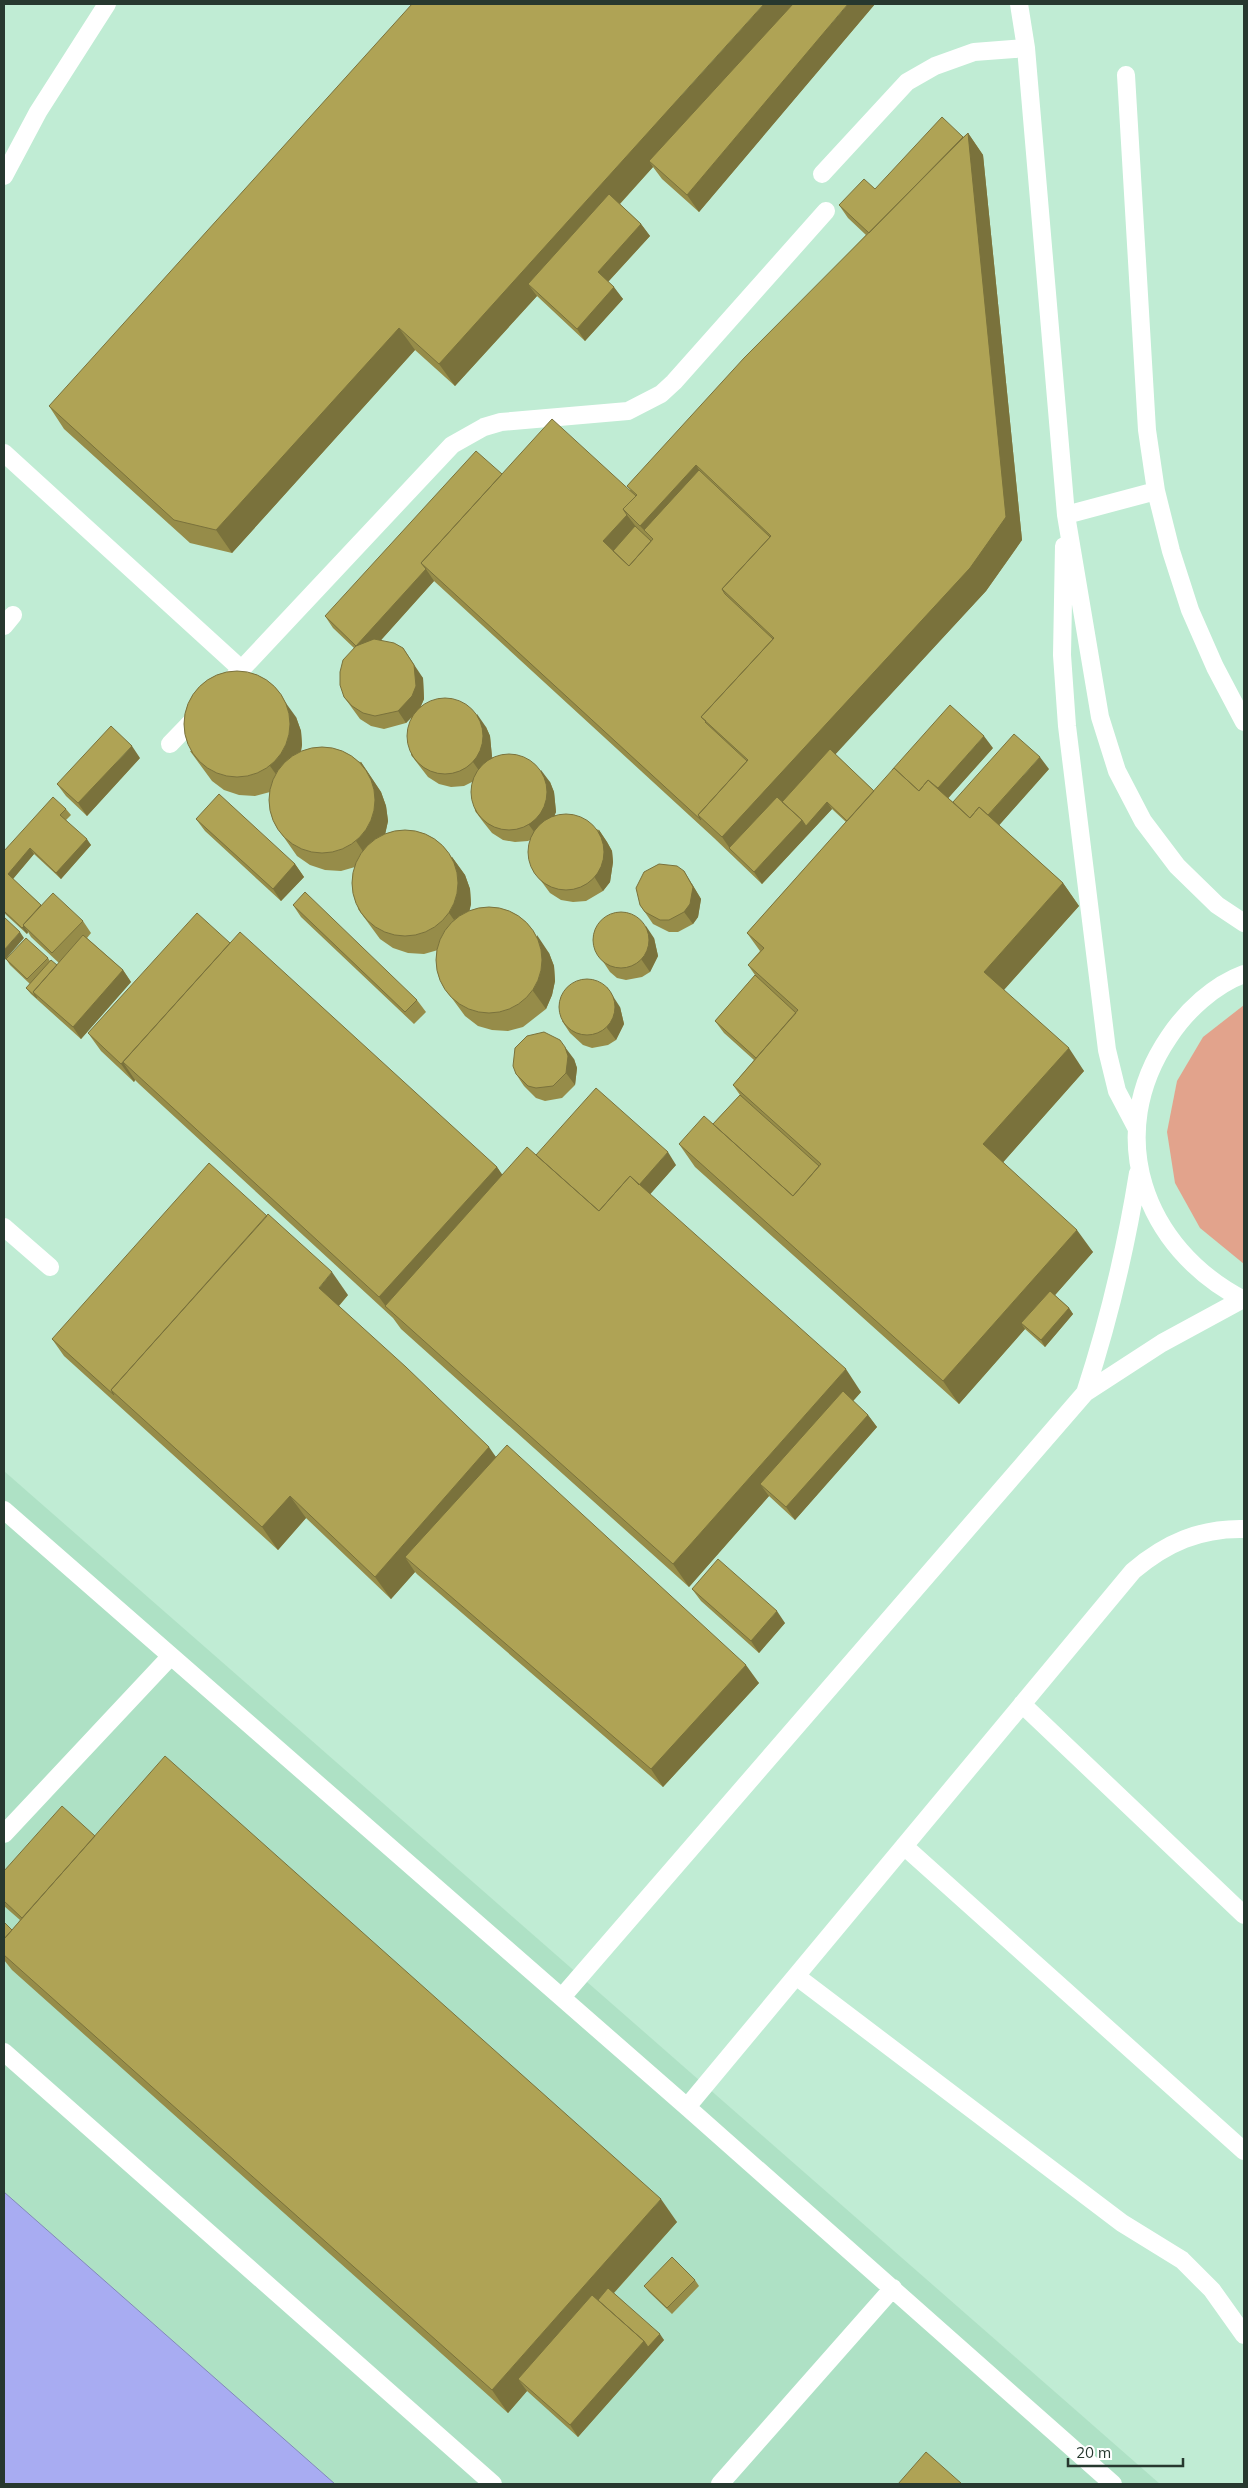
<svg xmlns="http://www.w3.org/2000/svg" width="1248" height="2488" font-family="Mulish,sans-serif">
<rect width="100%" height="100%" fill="#c0ecd4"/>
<path fill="#aee1c5" d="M4,1471l1156,1013h-825l-331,-292z"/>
<path fill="#e2a38c" d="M1244,1005v259l-44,-36 -25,-45 -8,-51 10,-51 26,-44z"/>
<path fill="#a8acf2" stroke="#8189b8" d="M4,2192l331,292h-331z"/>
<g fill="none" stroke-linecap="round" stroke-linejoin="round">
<path stroke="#fff" stroke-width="18" d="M1019,4l7,44 40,467 34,202 17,54 26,50 34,45 40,39 27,18
M1126,75l21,355 9,61 15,60 19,59 25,57 29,55
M822,174l85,-92 28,-16 39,-14 52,-4
M4,176l34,-64 69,-108
M4,453l237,216
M1066,515l90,-24
M1064,546l-2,109 5,71 40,324 10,41 20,38
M4,626l9,-11
M224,688l228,-243 32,-18 17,-5 127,-11 33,-17 13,-12 152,-171
M170,744l31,-32
M1244,974c-30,11 -58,37 -75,63 -66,97 -26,211 75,263
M4,1227l46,40
M1085,1393c24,-73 41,-145 53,-220
M4,1510l683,597 426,377
M1022,1704l222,211
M4,1834l166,-177
M904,1846l340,305
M796,1976l326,247 60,37 30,30 32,45
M562,1997l523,-604 77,-50 81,-44
M4,2052l489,432
M687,2107l446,-536c33,-28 67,-43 111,-42
M720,2484l173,-196"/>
</g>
<path fill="#968c49" d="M875,4l-176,208 -37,-33 -9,-12 -33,37 21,20 9,12 -42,46 15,17 -38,42 -48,-45 -82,90 -40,-36 -183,203 -42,-10 -126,-114 -15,-23z
M968,133l15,22 39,385 -36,51 -151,163 39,37 119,-43 -45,50 5,4 96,-33 -50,56 64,58 16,23 -75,84 80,81 -81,91 90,90 -38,43 14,13 4,6 -28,33 -20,-18 -66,75 -264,-237 -16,-23 34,-20 27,-29 -7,-10 21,-25 -30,-27 -9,-12 40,-46 -7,-10 12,-14 -13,-18 99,-111 -14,-13 -70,75 -48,-46 -280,-257 -53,59 42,38 1,21 -3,7 65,21 4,9 2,21 58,25 4,10 2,20 -2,3 45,15 8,12 5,9 1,11 -3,20 -7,9 -17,10 -13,1 -12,-2 -11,-7 -17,-23 -3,-30 -2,1 -13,1 -12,-2 -11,-7 -8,-10 -9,-12 -3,-29 -8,4 -13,1 -12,-3 -11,-7 -17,-22v-37l-5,5 -22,6 -13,-3 -11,-7 -16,-22 10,-49 -21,-20 -8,-12 177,-142 129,16 -4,-4 239,-251 -18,-17 -9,-13 36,-16 88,-52z
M296,717l5,14 1,14 -1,7 60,10 20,30 5,14 2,15 -3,13 67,23 13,18 5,14 1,15 -2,7 80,42 5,13 1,15 -3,14 -6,14 -23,18 -15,4 -16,-1 -14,-4 -13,-10 -22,-30 -5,-36 -14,4 -16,-1 -15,-5 -13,-9 -22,-30 -3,-42 -14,4 -16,-1 -15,-5 -13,-9 -21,-30 -6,-34 -15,4 -16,-1 -15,-5 -12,-9 -22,-30z
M140,758l-53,58 -21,-20 -9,-12z
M66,809l5,6 -5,5 25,25 -30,34 -27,-25 -21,25 28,26 42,16 8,12 -4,5 36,32 8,12 -50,57 -50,-45 -5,-6 4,-4 -20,-19 -4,-6 42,-1 2,3 7,4 2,-2 -28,-26 -3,-5 -1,2 -23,-21v-62z
M196,819l99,45 9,13 -23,24 -76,-70z
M692,884l9,15 -3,18 -5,7 -15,8h-9l-16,-8 -13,-19z
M293,905l124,95 9,12 -12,12 -113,-107z
M654,938l4,18 -8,16 -8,5 -16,3 -9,-2 -7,-6 -8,-12z
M230,943l267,224 5,8 34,-20 140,10 -26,29 211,198 -8,9 15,14 9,12 -82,93 -26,-24 -80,91 -288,-258 -8,-11 -254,-234 -4,-4 -1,2 -33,-31 -13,-18z
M620,1007l4,17 -8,16 -8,5 -16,3 -9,-3 -13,-12 -8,-12z
M574,1059l3,9 -2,17 -13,13 -17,3 -9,-3 -12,-12 -8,-12z
M348,1295l-9,11 157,151 263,226 -96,104 -245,-212 -3,-3 -24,27 -85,-81 -28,32 -214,-194 -12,-17z
M692,1589l93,34 -26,30 -58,-52z
M95,1836l582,386 -63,71 50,47 -86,97 -51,-46 -19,22 -496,-443 -8,-10v-38l8,8 8,-10 -16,-14v-35z
M695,2280l4,6 -27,28 -23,-22 -5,-6z"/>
<path fill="#7a723c" d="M764,4h36l-151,157 4,6 -114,126 -11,-9 9,12 -82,90 -16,-22z
M848,4h27l-176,208 -12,-17z
M968,133l15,22 39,385 -36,51 -200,217 -55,42 -9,-13z
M641,224l9,12 -44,48 -8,-12z
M614,287l9,12 -38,42 -8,-12z
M399,328l16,22 -183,203 -16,-23z
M696,465l15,23 -58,51 -13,-13z
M627,515l13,17 -24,26 -13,-17z
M426,569l8,12 -69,77 -9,-12z
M403,648l20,30 1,21 -4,9 -14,15 -8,-12z
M283,699l13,18 5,14 1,14 -3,15 -16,24 -13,-18z
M477,714l9,13 4,9 2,21 -10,18 -9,-13z
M984,736l9,12 -58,65 -9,-12z
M132,746l8,12 -53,58 -9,-13z
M1040,757l9,12 -63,71 -9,-12z
M361,762l20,30 5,14 2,15 -3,14 -17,24 -12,-18z
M541,770l9,12 4,10 2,20 -4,10 -14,15 -9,-12z
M827,802l5,7 -70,75 -8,-12 48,-52z
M599,830l8,12 5,9 1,11 -3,20 -7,9 -8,-13z
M87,839l4,6 -30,34 -5,-6z
M30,848l4,6 -22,26 -4,-6z
M452,857l13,18 5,14 1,15 -3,14 -6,13 -13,-18z
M295,864l9,13 -23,24 -8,-12z
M684,871l8,13 9,15 -3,18 -5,7 -9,-12z
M1063,883l16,23 -79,88 -16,-22z
M24,926l4,6 -1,2 -5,-6z
M646,926l8,12 4,18 -8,16 -9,-13z
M20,932l4,6 -20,23v-11z
M537,935l12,18 5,13 1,15 -3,14 -6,14 -13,-18z
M123,970l8,12 -50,57 -8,-12z
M607,987l13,20 4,17 -8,16 -9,-12z
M565,1047l9,12 3,9 -2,17 -9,-12z
M1069,1048l15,23 -85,96 -16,-23z
M123,1062l12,18 -1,2 -13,-18z
M668,1152l8,13 -61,69 -9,-12z
M497,1167l16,23 -126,118 -8,-11z
M1077,1230l16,22 -67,76 -5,-5 4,6 -66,75 -16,-23z
M332,1272l16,23 -13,15 -16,-22z
M1069,1308l4,6 -28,33 -4,-7z
M846,1369l15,23 -90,102 -11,-10 9,12 -80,91 -16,-23z
M868,1415l9,12 -82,93 -9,-13z
M489,1447l16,23 -100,87 10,15 -24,27 -16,-22z
M290,1496l16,22 -28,32 -16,-23z
M777,1611l8,12 -26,30 -8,-12z
M746,1665l13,18 -96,104 -12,-18z
M661,2199l16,23 -75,84 -84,73 9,12 -19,22 -16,-23z
M660,2334l4,6 -86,97 -8,-12 74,-84z"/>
<path fill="#afa355" stroke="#7a723c" d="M412,4h352l-325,360 -40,-36 -183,202 -42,-10 -125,-114z
M793,4h55l-161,191 -38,-34z
M942,117l21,20 -94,96 -30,-28 25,-26 11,10z
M968,133l38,384 -36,51 -248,269 -24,-22 50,-55 -47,-43 73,-79 -52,-49 49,-53 -75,-71 -56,61 -17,-17 14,-14 -10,-9 117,-128z
M609,194l32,30 -43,48 16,15 -37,42 -49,-45z
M552,419l84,77 -13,13 4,6 -24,26 26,25 24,-27 -9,-9 55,-60 71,67 -48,52 3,5 48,45 -72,78 5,4 -1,1 42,39 -49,54 3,5 -280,-257z
M476,451l26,23 -81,89 5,6 -70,77 18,-7 20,4 9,5 11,17 2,21 -4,10 -14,15 -23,5 -12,-3 -11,-7 -8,-9 -4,-12v-13l3,-12 13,-14 -31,-30z
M635,526l16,15 -22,25 -16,-15z
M184 724a53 53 0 1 1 106 0a53 53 0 1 1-106 0Z
M407 736a38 38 0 1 1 76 0a38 38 0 1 1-76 0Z
M950,705l34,31 -46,52 -10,-8 -9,11 -25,-23 -2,2z
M111,726l21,20 -54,57 -21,-19z
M1014,734l26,23 -52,58 -9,-8 -9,11 -17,-16z
M269 800a53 53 0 1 1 106 0a53 53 0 1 1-106 0Z
M830,749l44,42 -27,30 -20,-19 -21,24 -4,-6 -20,-18z
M471 792a38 38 0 1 1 76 0a38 38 0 1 1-76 0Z
M894,768l25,23 9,-11 42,38 9,-11 84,76 -79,89 85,76 -86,96 94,86 -134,151 -264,-237 25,-28 89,80 28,-32 -88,-79 65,-75 -50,-45 16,-17 -17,-15z
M219,794l76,70 -22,25 -77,-70z
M53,797l13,12 -6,6 27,24 -31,34 -26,-25 -22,26 33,31 -18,20 1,1 -2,2 -18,-17v-60z
M777,797l25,23 -48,52 -25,-24z
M528 852a38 38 0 1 1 76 0a38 38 0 1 1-76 0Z
M352 883a53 53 0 1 1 106 0a53 53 0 1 1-106 0Z
M659,864l18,2 7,5 9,16 -3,17 -6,8 -15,8h-9l-15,-8 -5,-7 -4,-17 8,-16z
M305,892l112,108 -12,12 -112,-107z
M53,893l30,28 -31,32 -29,-28z
M436 960a53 53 0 1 1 106 0a53 53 0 1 1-106 0Z
M593 940a28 28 0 1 1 56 0a28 28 0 1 1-56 0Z
M197,913l33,30 -109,121 -33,-31z
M4,917l16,15 -16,18z
M240,932l257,235 -118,130 -256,-235z
M83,935l40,35 -50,57 -40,-35z
M26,938l22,20 -21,21 -21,-20z
M51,960l6,5 -24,27 4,6 -11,-10z
M755,975l41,38 -40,45 -41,-37z
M559 1007a28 28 0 1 1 56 0a28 28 0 1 1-56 0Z
M544,1032l16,8 5,7 3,9 -2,17 -13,13 -17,2 -8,-2 -12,-12 -3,-8 2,-18 12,-12z
M596,1088l72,64 -29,33 -9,-9 -31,35 -63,-56z
M740,1095l79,71 -26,30 -80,-72z
M527,1147l72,64 31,-35 216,193 -173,195 -288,-258z
M209,1163l58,53 -156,174 3,5 -62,-56z
M268,1214l64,58 -13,16 87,79 83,80 -114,130 -85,-81 -28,31 -151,-137z
M1050,1291l19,17 -28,32 -20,-17z
M843,1391l25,24 -82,92 -26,-23z
M507,1445l239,220 -95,104 -246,-212z
M718,1559l59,52 -26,30 -59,-52z
M165,1756l496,443 -169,191 -488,-435v-16z
M62,1806l33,30 -73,82 -18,-17v-30z
M4,1922l8,8 -8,9z
M672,2257l23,23 -28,28 -23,-22z
M608,2288l52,46 -12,13 -4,-6 -46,-41z
M592,2295l52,46 -74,84 -52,-46z
M926,2452l36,32h-64z"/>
<rect width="1248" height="2488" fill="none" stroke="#27382f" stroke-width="10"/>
<path d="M1068 2458v8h115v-8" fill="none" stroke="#27382f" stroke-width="2.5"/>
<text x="1076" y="2458" font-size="15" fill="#27382f" stroke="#ffffff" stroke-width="4" paint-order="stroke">20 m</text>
</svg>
